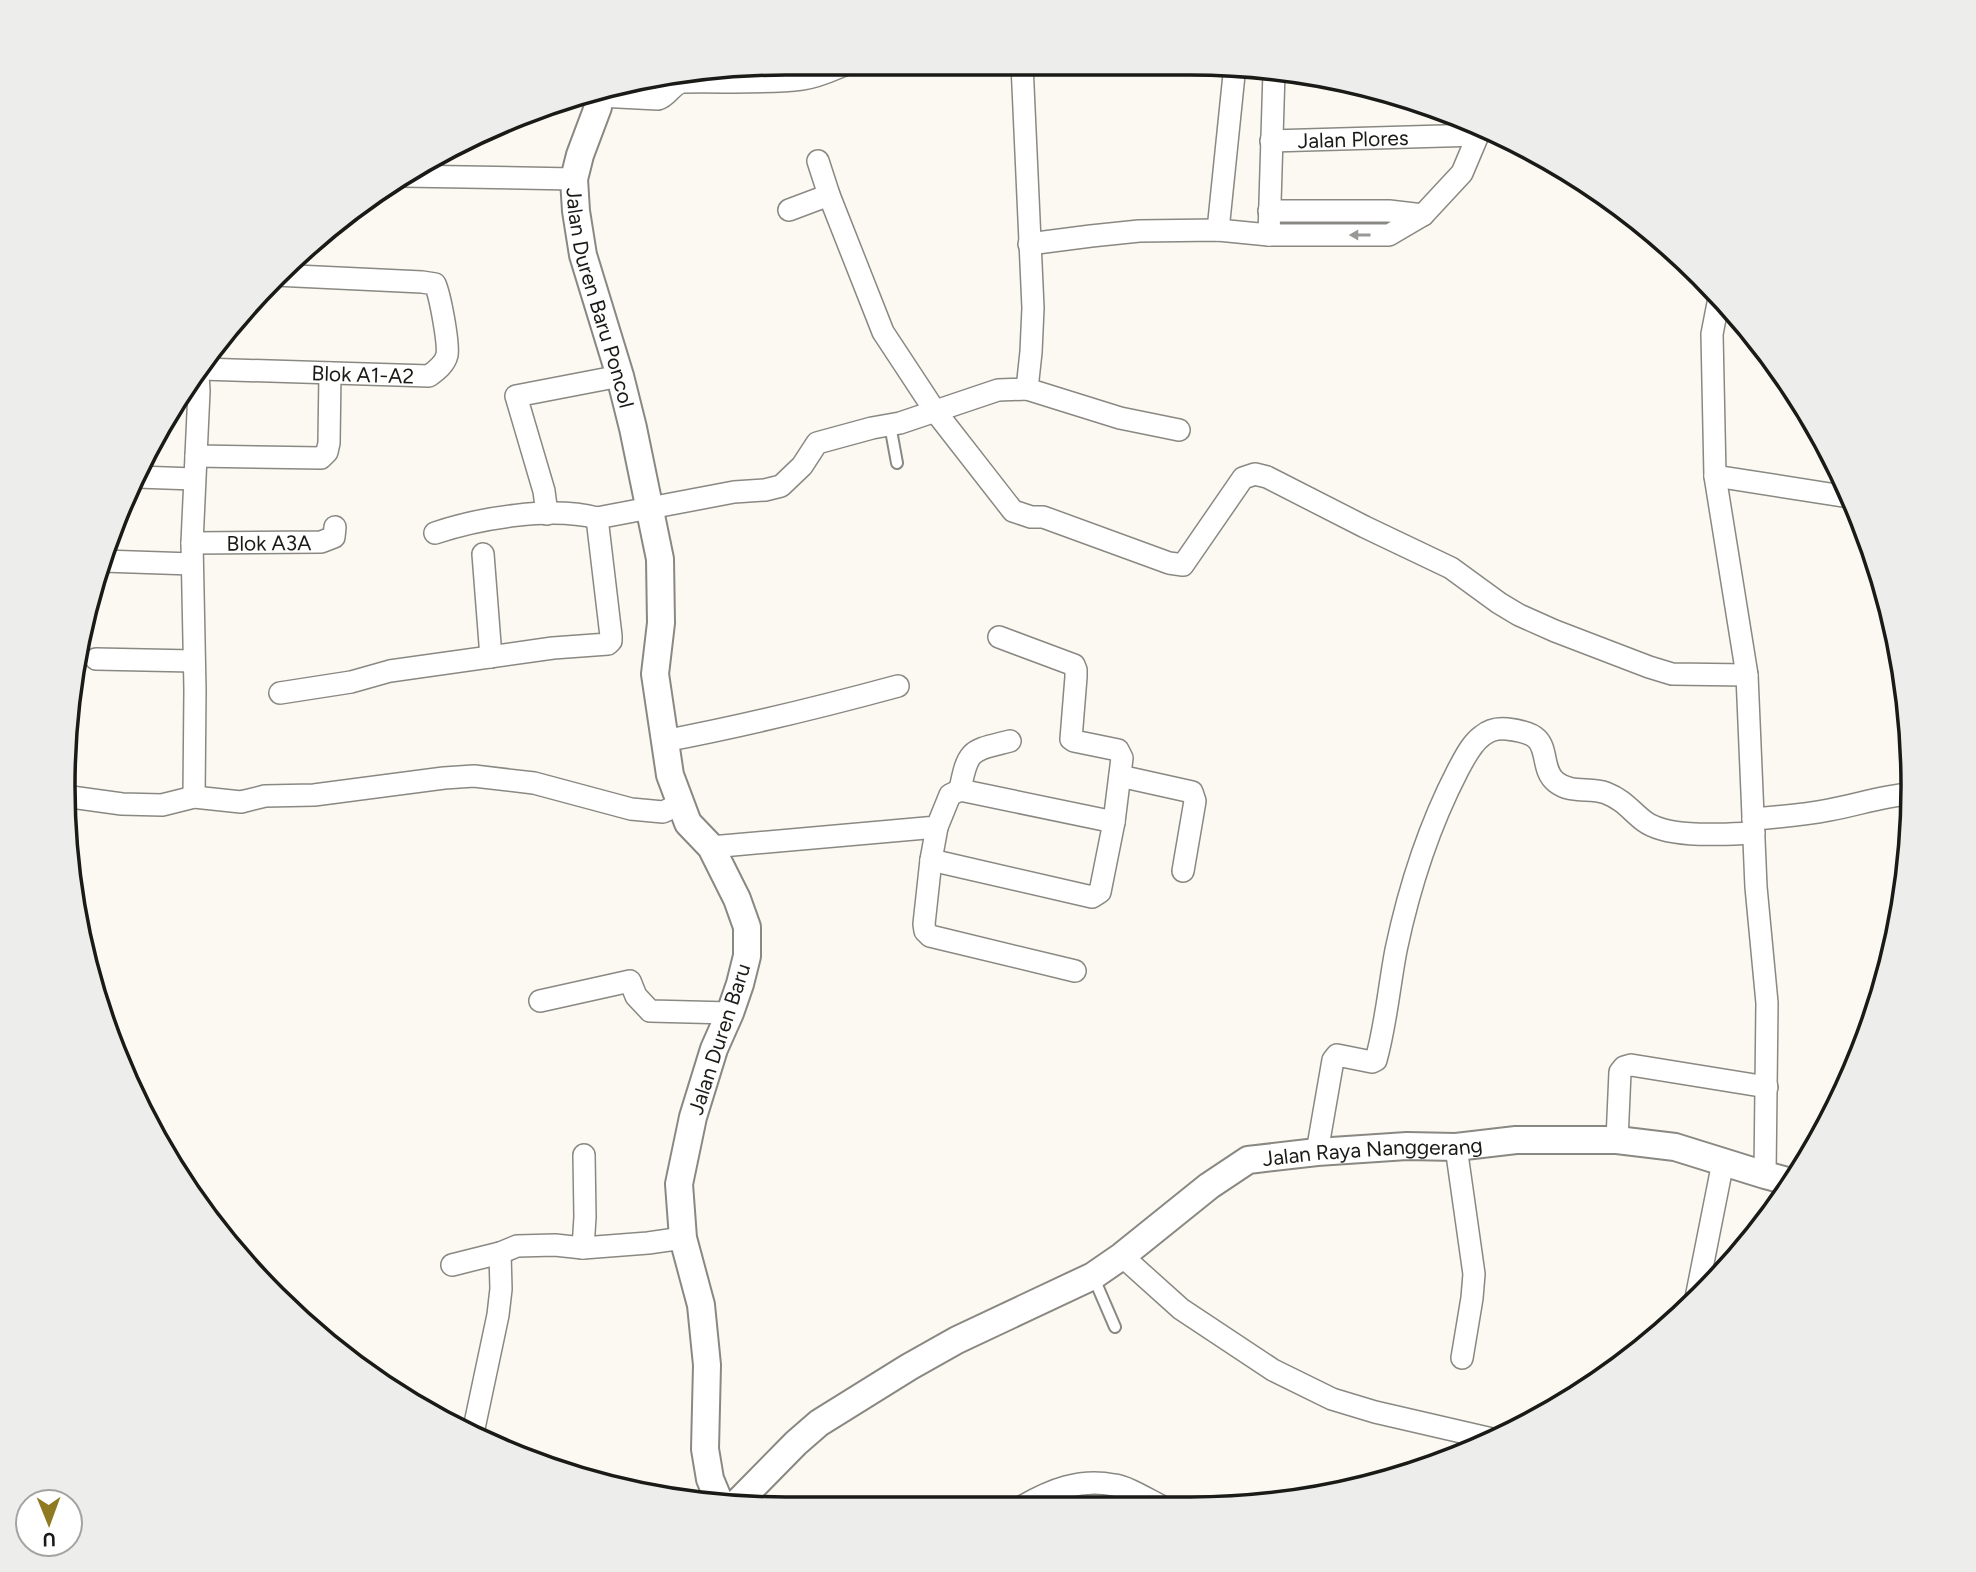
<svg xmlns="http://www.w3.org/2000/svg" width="1976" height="1572" font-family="Figtree,sans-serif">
<rect width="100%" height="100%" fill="#fbf9f2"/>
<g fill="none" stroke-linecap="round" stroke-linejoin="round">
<defs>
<path id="service" d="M890,425l7,38
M1093,1276l22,51"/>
<g id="minor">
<path d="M599,96l59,3c10,-3 13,-14 24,-17 40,-1 81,2 120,-3 17,-2 32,-10 47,-16"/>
<path id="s1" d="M1271,141l207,-6"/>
<path d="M818,161l11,34 54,137 52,79 78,100 18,6h12l126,46 14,2 60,-87 12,-4 12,3 98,50 86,41 48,35 20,12 36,16 94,36 23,7 75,1"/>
<path d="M404,176l170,3"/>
<path d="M789,210l40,-15"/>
<path d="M1269,211h120l34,4"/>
<path d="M1218,230l17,-165"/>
<path d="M1269,235l5,-163"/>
<path d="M1029,244l62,-8 48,-5 79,-1 51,5h120l34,-20 39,-42 19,-45"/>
<path d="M1719,298l-7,36 3,142 32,199 9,212 11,116 -2,172"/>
<path id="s2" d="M202,369l227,7c8,-6 16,-12 18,-21 2,-12 -7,-60 -12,-71l-13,-2 -147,-7"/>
<path d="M1027,389l93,29 59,12"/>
<path d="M196,456l125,2 6,-6 2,-9 1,-70"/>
<path d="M1715,476l134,21"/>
<path d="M138,477l56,2"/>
<path d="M547,514l-3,-23 -28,-95 104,-20"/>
<path d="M435,533c44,-15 117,-27 162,-15l137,-26 31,-2 16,-4 21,-20 15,-23 55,-15 28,-5 98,-33 29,-1 4,-37 2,-44 -11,-244"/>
<path id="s3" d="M192,543l129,-1 13,-5 1,-10"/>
<path d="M483,554l8,103"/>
<path d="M103,561l89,3"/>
<path d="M96,659l97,2"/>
<path d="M280,693l71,-11 39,-11 163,-23 55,-4 3,-3v-5l-14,-118"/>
<path d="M664,741c79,-15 157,-34 234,-55"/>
<path d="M1120,776l72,16 3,9 -12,70"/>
<path d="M960,790c8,-42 11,-39 50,-49"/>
<path d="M64,796l58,8 40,1 32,-8 47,5 24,-6 49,-1 130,-17 30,-2 60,7 97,26 32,3 17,-8"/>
<path d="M194,797l1,-107 -3,-147 7,-152 -1,-17"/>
<path d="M1753,819c26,-2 51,-4 76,-9 28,-5 53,-14 81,-16"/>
<path d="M937,827l-6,33 -7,64 1,7 5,5 145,35"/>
<path d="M711,847l226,-20 13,-32 10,-5 154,32"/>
<path d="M931,860l161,37 8,-5 14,-70 8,-64 -4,-8 -44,-9 -3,-2 5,-62v-7l-2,-5 -75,-28"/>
<path d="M540,1001l90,-20 6,15 14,15 80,2"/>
<path d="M1617,1140l3,-68 4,-5 7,-2 136,22"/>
<path d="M1456,1147l18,127 -2,24 -10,60"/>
<path d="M1317,1152l16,-92 4,-5 35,7 4,-2c10,-36 13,-73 20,-110 13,-62 33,-124 62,-180 6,-11 13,-26 24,-34 7,-6 16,-8 25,-7 9,1 23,3 30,10 11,11 5,32 19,43 15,12 34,5 50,11 18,7 25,18 38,28 24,18 81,13 110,12"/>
<path d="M583,1248l2,-31 -1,-62"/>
<path d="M1122,1256l59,53 92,61 59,29 43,13 117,27"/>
<path d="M452,1265l48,-12 17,-7 38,-1 28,3 65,-5 35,-5"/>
<path d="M1696,1298l27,-136"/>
<path d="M473,1433l25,-118 3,-26 -1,-36"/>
<path d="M1023,1506c28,-16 57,-28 91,-21 15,2 36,16 51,23"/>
</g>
<g id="tertiary">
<path id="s4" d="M599,88l-1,19 -18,48 -6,24 2,32 7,44 37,121 13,52 27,131 1,64 -6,51 15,101 18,48 23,24 26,52 10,28v29l-7,28 -10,29 -16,36 -21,68 -14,67 4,54 18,67 6,60 -2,84 5,30 10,24"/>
<path id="s5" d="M736,1504l60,-61 23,-20 90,-56 48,-27 136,-64 29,-20 87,-70 39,-26 69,-8 90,-6 49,1 60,-7h101l58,7 90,28 26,7"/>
</g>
</defs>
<use href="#service" stroke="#8a8882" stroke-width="14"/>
<use href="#minor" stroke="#8a8882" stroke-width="24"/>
<use href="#tertiary" stroke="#8a8882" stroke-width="30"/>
<use href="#service" stroke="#fff" stroke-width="10"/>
<use href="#minor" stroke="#fff" stroke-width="21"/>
<use href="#tertiary" stroke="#fff" stroke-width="26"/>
</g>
<defs><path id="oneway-solid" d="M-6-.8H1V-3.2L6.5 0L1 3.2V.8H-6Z" transform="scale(1.75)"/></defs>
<use fill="#989897" href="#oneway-solid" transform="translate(1360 235) rotate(180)"/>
<g text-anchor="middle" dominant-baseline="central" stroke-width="5" stroke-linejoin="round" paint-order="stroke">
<g font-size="21" fill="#1a1a17" stroke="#fff">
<text stroke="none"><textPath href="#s1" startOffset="82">Jalan Plores</textPath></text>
<text stroke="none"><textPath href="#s4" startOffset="217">Jalan Duren Baru Poncol</textPath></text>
<text stroke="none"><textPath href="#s2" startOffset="161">Blok A1-A2</textPath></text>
<text stroke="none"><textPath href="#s3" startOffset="77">Blok A3A</textPath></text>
<text transform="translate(719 1039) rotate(-72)">Jalan Duren Baru</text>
<text stroke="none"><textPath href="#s5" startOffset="746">Jalan Raya Nanggerang</textPath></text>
</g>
</g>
<path d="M0 0H1976V1572H0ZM786 75H1190A711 711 0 0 1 1901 786V786A711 711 0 0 1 1190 1497H786A711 711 0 0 1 75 786V786A711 711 0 0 1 786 75Z" fill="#ededec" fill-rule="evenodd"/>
<path fill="none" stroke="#1a1a17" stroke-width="3.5" d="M786 75H1190A711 711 0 0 1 1901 786V786A711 711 0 0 1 1190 1497H786A711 711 0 0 1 75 786V786A711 711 0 0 1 786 75Z"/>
<g transform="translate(49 1523) rotate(179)"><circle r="33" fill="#ffffff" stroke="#a3a3a2" stroke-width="2"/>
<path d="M0-5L12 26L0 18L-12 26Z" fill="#907a21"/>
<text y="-10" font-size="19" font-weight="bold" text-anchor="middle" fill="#1a1a17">U</text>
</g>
</svg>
